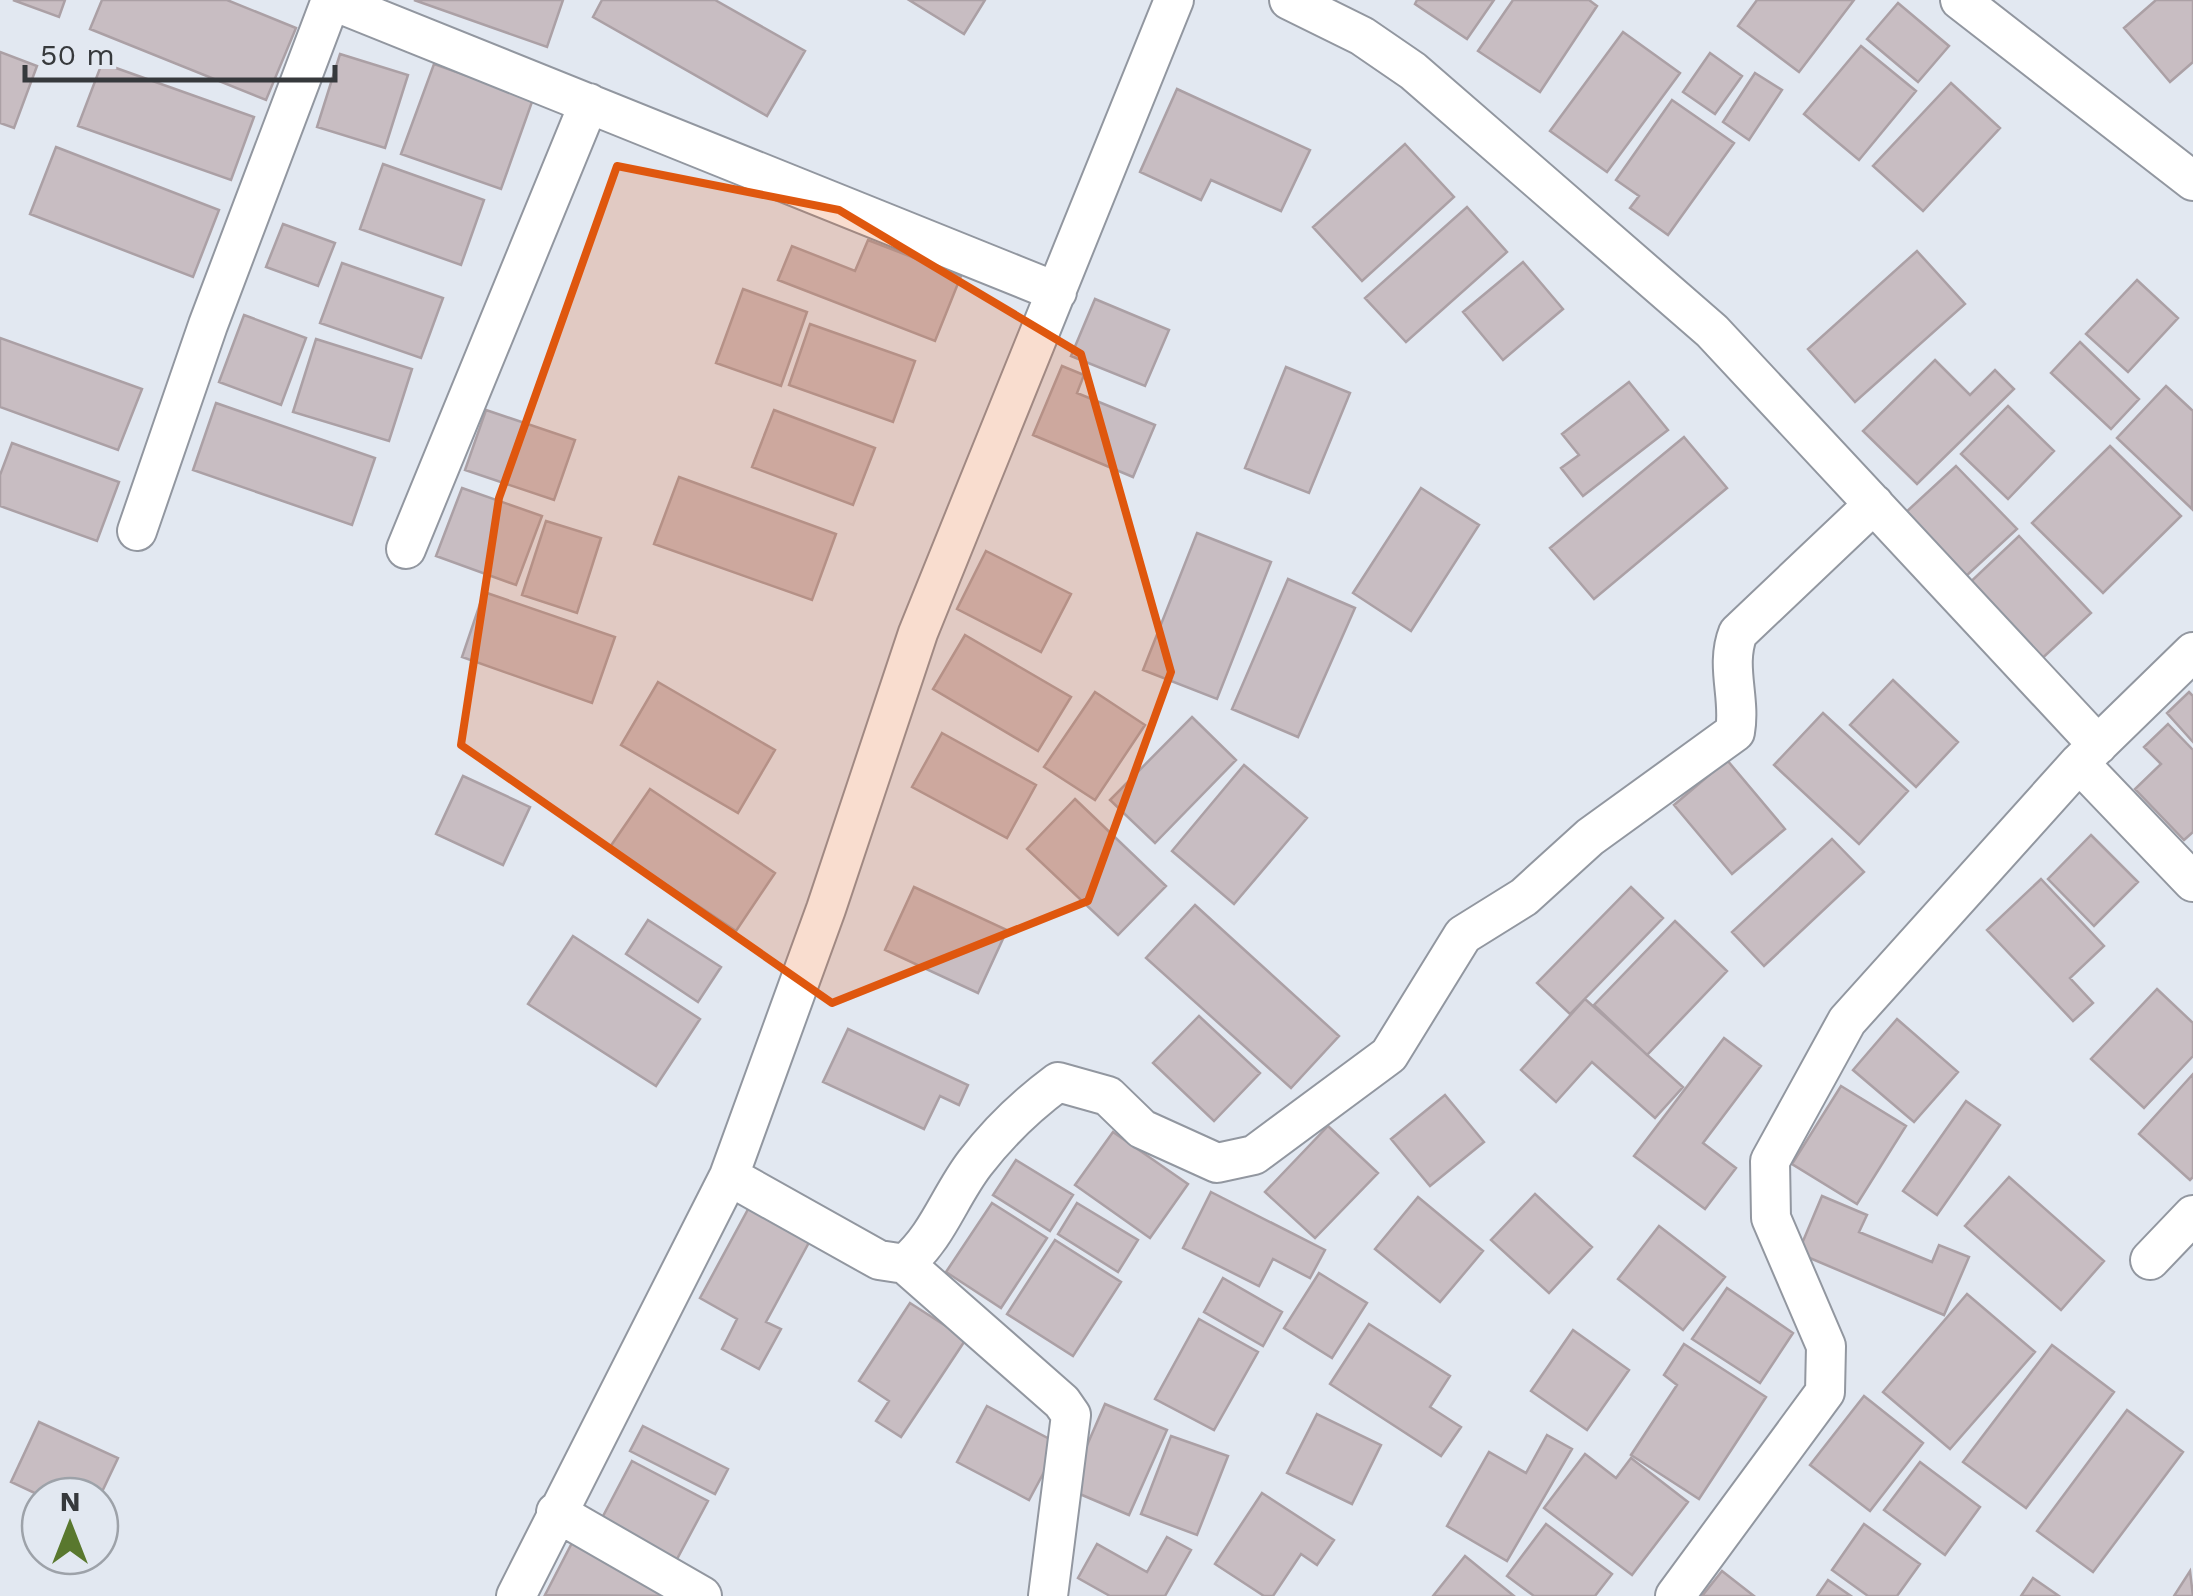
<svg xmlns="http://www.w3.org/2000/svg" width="2193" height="1596" font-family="'Work Sans',sans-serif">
<rect width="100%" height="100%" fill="#e2e8f1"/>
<path fill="#c8bdc2" stroke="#aba0a5" stroke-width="2.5" d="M13,0h52l-6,17z
M102,0h125l69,28 -30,72 -176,-71z
M414,0h149l-16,47z
M602,0h113l90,51 -38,65 -174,-99z
M909,0h76l-21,34z
M1417,0h77l-27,39 -52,-35z
M1513,0h76l8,6 -57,86 -62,-41z
M1757,0h97l-55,72 -61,-46z
M2156,0h37v62l-23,20 -46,-54z
M1898,3l51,43 -31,36 -51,-43z
M1623,32l57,41 -73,99 -57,-41z
M1861,46l55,45 -57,69 -55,-46z
M0,52l37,14 -23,62 -14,-5z
M1710,53l32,23 -27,38 -32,-22z
M340,54l68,21 -23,73 -68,-21z
M102,63l152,54 -23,63 -153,-54z
M434,64l99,35 -32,90 -100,-35z
M1755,73l27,17 -33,50 -26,-18z
M1951,83l49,45 -77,83 -50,-45z
M1177,89l133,61 -29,61 -70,-31 -10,20 -61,-28z
M1672,100l62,43 -66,92 -38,-27 9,-12 -23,-16z
M1405,144l49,53 -92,84 -49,-54z
M56,147l163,63 -26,67 -163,-63z
M383,164l101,36 -23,65 -101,-36z
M1467,207l40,45 -101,90 -41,-44z
M283,224l52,19 -17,43 -52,-19z
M868,240l93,36 -26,65 -157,-61 14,-34 63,25z
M1917,251l48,53 -110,98 -47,-53z
M1523,262l40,47 -60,51 -40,-48z
M342,263l101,35 -22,60 -101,-35z
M2137,280l41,38 -50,54 -42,-38z
M743,289l64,23 -26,74 -65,-23z
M1095,299l74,31 -24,56 -74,-30z
M244,315l62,23 -25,67 -62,-23z
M810,324l105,37 -22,61 -104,-37z
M0,338l142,51 -24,61 -118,-43z
M316,339l96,30 -23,72 -96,-29z
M2080,342l59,57 -28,30 -60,-56z
M1935,360l35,35 25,-25 19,19 -97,95 -54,-53z
M1062,366l22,9 -7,18 78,32 -22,52 -100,-42z
M1286,367l64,26 -41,100 -64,-25z
M1629,382l39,48 -85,66 -22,-28 18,-13 -17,-21z
M2166,386l27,25 -1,98 -75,-71z
M216,403l159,55 -23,67 -159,-55z
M2008,406l46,45 -46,48 -47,-45z
M486,410l89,30 -21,60 -89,-30z
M774,410l101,38 -22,57 -101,-38z
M1684,437l43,51 -133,111 -44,-51z
M12,443l107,39 -22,59 -97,-35v-31z
M2110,446l71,70 -78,77 -71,-70z
M1956,466l61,63 -53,49 -60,-64z
M679,477l157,57 -24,66 -158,-56z
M462,488l80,28 -26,69 -80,-29z
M1421,488l58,37 -68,106 -58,-38z
M546,521l55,17 -24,75 -55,-18z
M1197,533l74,29 -54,137 -74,-29z
M2019,536l72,77 -56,52 -72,-76z
M986,551l85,43 -30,58 -84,-43z
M1288,579l67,29 -57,129 -66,-28z
M484,592l131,45 -23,66 -130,-46z
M965,635l106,62 -33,54 -105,-62z
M1893,680l65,62 -42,45 -66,-62z
M658,682l117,68 -37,63 -117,-68z
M1095,692l50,33 -50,75 -51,-33z
M2189,692l4,4v46l-26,-29z
M1823,713l85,78 -49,53 -85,-79z
M1192,717l44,43 -81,83 -45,-43z
M2168,724l25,26v82l-9,8 -49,-51 26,-25 -17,-17z
M942,733l94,52 -29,53 -95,-51z
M1727,760l58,69 -53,45 -58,-69z
M1244,765l63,53 -73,86 -62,-53z
M463,776l67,31 -27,58 -67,-31z
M650,789l125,84 -39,58 -126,-84z
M1075,799l91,87 -48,49 -91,-86z
M2091,835l47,47 -44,44 -46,-47z
M1832,839l32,33 -100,94 -32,-34z
M2041,879l63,67 -34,32 23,25 -20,18 -86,-91z
M914,887l93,43 -29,63 -93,-43z
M1631,887l32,31 -93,96 -33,-31z
M1195,905l144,131 -48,52 -145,-130z
M648,920l73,47 -23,35 -72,-48z
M1675,921l52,50 -80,84 -53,-50z
M573,936l127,83 -44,67 -128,-82z
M2157,989l36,34v33l-49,52 -53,-49z
M1585,999l98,88 -28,31 -63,-56 -36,40 -35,-32z
M1199,1016l61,57 -46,48 -61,-58z
M1897,1019l61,53 -44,50 -61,-52z
M848,1029l120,56 -9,20 -19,-9 -16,33 -101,-47z
M1724,1038l37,28 -58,77 33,25 -31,41 -71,-53z
M2193,1074v103l-3,3 -51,-46z
M1841,1086l65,40 -49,78 -65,-40z
M1445,1095l39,47 -54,44 -39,-47z
M1966,1101l34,24 -63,90 -34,-24z
M1328,1126l50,47 -63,65 -50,-46z
M1113,1132l75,52 -38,54 -75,-53z
M1016,1160l57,35 -23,36 -57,-36z
M2009,1177l95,84 -43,49 -96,-84z
M1211,1192l114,58 -15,28 -37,-19 -14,27 -76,-38z
M1535,1194l57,53 -43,46 -58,-53z
M1822,1196l45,19 -8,17 73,30 7,-17 30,12 -25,58 -146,-62z
M1418,1197l65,54 -43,51 -65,-53z
M752,1202l61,33 -47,87 15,7 -22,40 -37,-20 15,-30 -37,-21z
M992,1203l55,35 -46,70 -55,-36z
M1077,1203l61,37 -20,32 -60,-38z
M1659,1226l66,51 -42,53 -65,-51z
M1055,1240l66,42 -48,74 -66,-42z
M1319,1273l48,30 -35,55 -48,-30z
M1223,1278l59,34 -19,34 -59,-34z
M1727,1288l66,45 -33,50 -68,-44z
M1967,1294l68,58 -85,97 -67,-57z
M910,1303l56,36 -65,98 -25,-16 13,-20 -30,-20z
M1199,1319l59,33 -44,78 -59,-31z
M1369,1324l81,52 -20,31 31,20 -20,29 -111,-72z
M1573,1330l56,40 -42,60 -56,-39z
M1684,1344l82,53 -67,102 -68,-44 46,-70 -13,-10z
M2052,1345l62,47 -88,116 -63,-46z
M1864,1396l59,47 -53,68 -60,-46z
M1105,1404l62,26 -38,85 -61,-26z
M987,1406l72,38 -30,56 -72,-38z
M2127,1410l56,42 -90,120 -56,-41z
M1317,1414l64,31 -29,59 -65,-31z
M39,1422l79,36 -18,38h-59l-30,-14z
M643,1426l85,43 -13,25 -85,-43z
M1547,1435l25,14 -65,112 -60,-35 42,-74 37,21z
M1171,1436l57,20 -31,79 -56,-21z
M1585,1454l31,24 15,-20 57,44 -56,73 -88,-67z
M632,1461l76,40 -31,58 -76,-39z
M1920,1462l60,45 -35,48 -61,-45z
M1262,1493l72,47 -17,25 -16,-11 -28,42h-9l-49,-32z
M1546,1524l66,50 -17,22h-61l-27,-20z
M1864,1524l56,40 -23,32h-29l-36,-26z
M1167,1537l24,13 -26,46h-55l-32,-18 19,-34 50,28z
M573,1541l109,55 -137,-1z
M1465,1556l49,40h-81z
M1722,1571l32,25h-52z
M2190,1571l3,25h-19z
M2033,1578l26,18h-38z
M1828,1580l23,16h-34z"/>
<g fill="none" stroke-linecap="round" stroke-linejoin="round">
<defs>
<path id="street" d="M331,0l726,292
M1289,0l73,36 51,35 299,260 386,414
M1960,0l233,181
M137,531l71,-206 123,-325
M406,549l183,-446
M2079,763l114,119
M729,1176l150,84 26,4c33,-28 44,-67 70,-101 23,-30 52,-58 83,-81l50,14 34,33 75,34 37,-8 135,-100 74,-120 61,-38 66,-60 145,-105c6,-34 -10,-66 3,-99l136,-129
M2150,1260l43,-45
M905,1264l157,138 9,13 -23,181
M556,1512l146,84
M516,1596l213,-420 97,-267 92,-276 256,-633
M1675,1596l150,-204 1,-46 -55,-128 -1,-57 77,-140 232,-258 114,-111"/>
</defs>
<use href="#street" stroke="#9297a0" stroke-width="42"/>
<use href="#street" stroke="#fff" stroke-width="38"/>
</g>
<path fill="#df570e" fill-opacity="0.2" stroke="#df570e" stroke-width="8" stroke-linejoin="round" d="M617,166l222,44 242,144 90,318 -83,229 -256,102 -371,-258 38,-247z"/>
<g transform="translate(70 1526)"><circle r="48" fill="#e2e8f1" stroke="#9da2a9" stroke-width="2.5"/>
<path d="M0-8L18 38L0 25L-18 38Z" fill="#59782e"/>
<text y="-15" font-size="28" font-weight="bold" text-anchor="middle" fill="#36393c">N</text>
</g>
<path d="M25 65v15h310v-15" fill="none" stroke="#36393c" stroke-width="5"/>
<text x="40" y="65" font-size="30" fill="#36393c" stroke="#e2e8f1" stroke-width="8" paint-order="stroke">50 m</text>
</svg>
